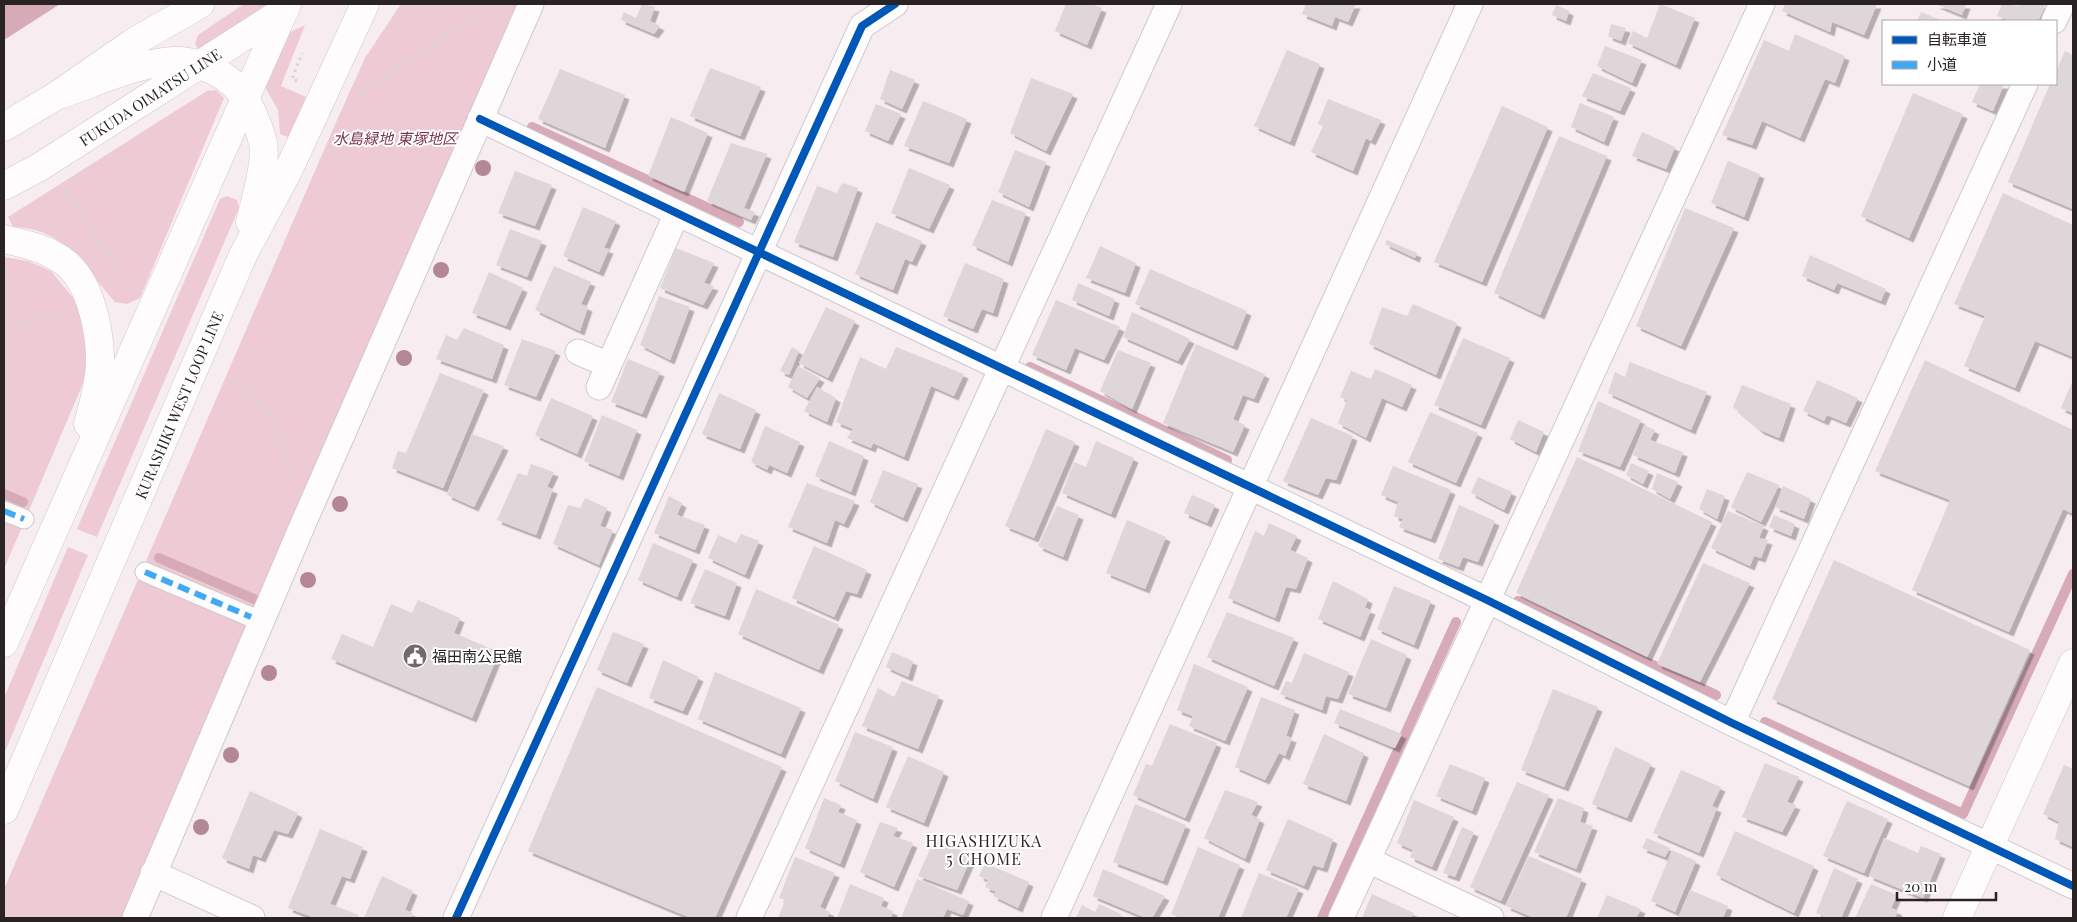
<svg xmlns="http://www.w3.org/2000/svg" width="2077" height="922" font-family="'Playfair Display','Noto Sans JP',serif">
<defs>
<filter id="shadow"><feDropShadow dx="4.5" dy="4.5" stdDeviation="0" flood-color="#0004"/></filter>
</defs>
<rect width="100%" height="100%" fill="#f7ecef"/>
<path fill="#edcad4" d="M244,4h20l2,4 -57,43 -11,-2 -3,-5 3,-9z
M401,4h118l-397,914h-118v-29l333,-769 28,-62z
M305,25l-24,61 25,11 -18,40 -8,-3 -2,-24 -13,-23 23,-54z
M216,90l8,8 -84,200 -13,6 -12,-2c-31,-34 -49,-74 -102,-75l-5,-10 199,-126z
M227,196l10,4 2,8 -142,329 -20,-8 143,-330z
M4,257l24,4 23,10 31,38 10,42 -8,30 -80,188z
M68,547l20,8 -84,199v-56z"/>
<path fill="#d6aab6" d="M4,4h56l-56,36z"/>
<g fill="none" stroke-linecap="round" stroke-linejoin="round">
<path stroke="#d6aab6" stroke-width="10" d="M532,127l207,95
M1030,367l197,93
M4,494l19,8
M159,558l97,42
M1518,601l198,94
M1765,722l198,92 110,-240
M1322,918l134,-296"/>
</g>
<path fill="#ded6d8" filter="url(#shadow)" d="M642,4l13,3 -5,14 10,5 -6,8 -33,-14 3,-8 12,6z
M1066,4h25l11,4 -15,37 -32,-14z
M1306,4h50l-8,18 -13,-5 -3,9 -30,-12z
M1660,4l35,14 -19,47 -48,-22 5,-12 14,7z
M1785,4h92l-13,31 -32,-13 -2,10 -48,-21z
M1935,4h31l-4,11z
M2002,4l17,2 1,-2h26l-8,17h-28l-13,-5z
M1556,5l13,6 -3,10 -14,-6z
M1921,12l22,9h-26z
M1611,24l15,4 -5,13 -13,-5z
M1795,34l50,22 -10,27 -10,-4 -25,59 -38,-17 -10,24 -30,-10 42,-95 25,11z
M1605,46l37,14 -10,23 -35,-17z
M1287,50l33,14 -30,78 -36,-16z
M2065,51l8,4v154l-65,-27 42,-98h6v-13z
M710,68l51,19 -21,49 -50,-20z
M560,69l65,26 -20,53 -67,-29z
M890,70l25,10 -13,29 -22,-10z
M1593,73l38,15 -11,23 -38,-15z
M1031,78l42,16 -27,57 -36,-18z
M1980,84h24l-11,27 -21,-9z
M1913,93l50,21 -54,124 -48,-22z
M1328,99l53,21 -10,21 -5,-3 -13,33 -42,-19 12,-26 -5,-2z
M923,101l44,18 -18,44 -45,-17z
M1580,103l34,14 -10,25 -33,-15z
M876,104l25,10 -13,27 -23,-10z
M1502,106l46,21 -66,155 -48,-20z
M671,117l37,16 -24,59 -36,-16z
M1642,132l33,15 -9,22 -34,-13z
M1559,136l48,20 -67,159 -46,-22z
M731,143l36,11 -23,54 11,4 -4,8 -44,-19z
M1015,150l31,12 -17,45 -31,-15z
M1728,161l32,13 -16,43 -33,-14z
M909,168l41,17 -21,44 -38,-16z
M515,171l37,14 -17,41 -37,-13z
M842,183l16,5 -25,69 -39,-15 23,-56 20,7z
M2003,193l70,32v132l-38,-16 -20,47 -51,-22 21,-50 -31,-12z
M992,200l34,13 -18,49 -36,-17z
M583,207l33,14 -12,27 5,1 -10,23 -36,-16z
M1685,208l49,20 -53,118 -45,-20z
M876,222l46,19 -10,21 -7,-3 -12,31 -38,-16z
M510,229l32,12 -15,36 -31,-12z
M1387,240l30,13 -2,5 -30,-14z
M1100,246l36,17 -11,30 -39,-15z
M676,248l38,15 -10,20 10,3 -11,19 -43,-17z
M1810,255l76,34 -5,12 -44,-18 -3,7 -32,-14z
M965,263l39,16 -11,34 -11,-4 -9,20 -30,-13z
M554,266l37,16 -10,22 7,3 -8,24 -45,-21z
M1150,269l97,42 -14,35 -98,-42z
M489,272l34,16 -17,38 -34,-13z
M1078,283l37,16 -6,17 -37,-16z
M659,296l31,11 -20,53 -30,-15z
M1056,300l64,27 -16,33 -29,-12 -9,22 -34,-15z
M1413,304l44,19 -21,52 -67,-31 13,-37 25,9z
M826,307l29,14 -27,57 -29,-15z
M1132,312l58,27 -12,22 -55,-24z
M464,328l40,17 -12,34 -56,-20 10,-24 11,5z
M1463,338l47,20 -29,67 -47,-20z
M522,339l34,12 -20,46 -32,-12z
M1196,344l69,30 -11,25 -11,-4 -10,24 12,6 -12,27 -70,-29z
M792,347l7,4 -10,24 -9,-4z
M896,347l68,27 -10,22 -23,-10 -27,71 -31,-14 -2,5 -24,-10 6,-9 -17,-7 24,-65 26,12z
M1118,350l33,13 -19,46 -32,-18z
M628,359l32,13 -18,42 -31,-12z
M1925,360l148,70v78l-2,5 -8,-4 -54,123 -97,-42 38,-90 -75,-29z
M1630,362l77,30 -16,38 -83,-37 7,-21 10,5z
M798,366l22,12 -13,20 -19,-11z
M1375,369l37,16 -10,22 -20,-9 -16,40 -28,-15 9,-23 -7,-3 11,-26 20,8z
M440,373l44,17 -41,98 -51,-20 6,-17 8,2z
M1817,380l41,18 -12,25 -19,-8 -3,6 -21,-10z
M2073,380v33l-12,-5z
M1742,385l49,19 -12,34 -19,-8 -27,-23z
M817,387l19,11 -9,24 -23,-11z
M719,393l37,17 -16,39 -38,-15z
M551,398l42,18 -16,38 -42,-19z
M1598,401l43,19 -21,47 -42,-16z
M1430,412l48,21 -22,50 -48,-21z
M602,415l35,15 -18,46 -35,-15z
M1311,418l42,18 -17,44 -10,-2 -8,17 -35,-14z
M1518,420l26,12 -8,20 -26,-13z
M1644,425l11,5 -5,10 33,12 -8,21 -42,-18z
M765,426l35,16 -13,31 -18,-8 -2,5 -16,-8z
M1046,429l29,13 -41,96 -29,-12z
M472,434l32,12 -30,61 -27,-12z
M829,441l35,15 -13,36 -36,-16z
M1096,441l38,17 -23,56 -49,-21 12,-31 12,5z
M1577,457l135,65 -65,135 -131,-64z
M1631,463l18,8 -6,13 -17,-9z
M531,464l23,8 -7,15 6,2 -17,46 -39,-15 21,-47 9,3z
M1393,466l58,24 -20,49 -32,-12 4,-8 -9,-3 4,-14 -17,-7z
M883,470l35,14 -15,34 -33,-16z
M1747,472l32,13 -18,37 -30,-15z
M1657,473l21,9 -8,17 -18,-10z
M1478,477l34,15 -8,18 -33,-17z
M807,483l48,18 -11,23 -9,-4 -8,23 -39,-16z
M1783,486l28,13 -7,20 -29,-12z
M1707,489l18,7 -8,23 -18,-10z
M1192,495l23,10 -8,18 -23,-10z
M669,496l13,7 -5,12 28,10 -10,25 -41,-17z
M585,498l22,10 -7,18 13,4 -14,35 -46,-21 15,-39 12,3z
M1459,505l36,16 -17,41 -15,-5 -4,10 -21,-8z
M1057,506l22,9 -16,42 -25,-11z
M1728,511l36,15 -5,12 9,2 -7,18 -7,-2 -4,10 -39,-18z
M1774,515l21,9 -4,12 -22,-9z
M1127,520l39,17 -21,52 -39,-16z
M1269,523l28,13 -7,14 18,8 -12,31 -10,-2 -11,31 -47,-20 27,-67 9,5z
M741,534l18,7 -14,34 -37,-17 10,-23 18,8z
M653,543l40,17 -16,37 -39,-17z
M814,546l53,24 -10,24 -11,-3 -12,26 -42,-19z
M1834,560l196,90 -61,136 -197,-87z
M1703,563l47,20 -50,99 -43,-18z
M705,569l32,14 -12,33 -35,-13z
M1333,581l35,18 -3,9 6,2 -11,27 -42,-18z
M1394,586l37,15 -17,44 -37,-16z
M756,589l83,36 -20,45 -81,-36z
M418,600l42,18 -6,15 45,19 -27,66 -141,-59 11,-25 31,13 18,-43 21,9z
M1227,612l67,26 -20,48 -67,-29z
M613,632l31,12 -17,39 -30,-13z
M1371,639l36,16 -21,53 -38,-14z
M892,652l21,9 -5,16 -22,-10z
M1304,653l45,19 -11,27 -12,-3 -4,14 -42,-16 6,-13 6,2z
M663,660l36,17 -16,34 -34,-13z
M1194,664l54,23 -23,54 -36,-15 4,-10 -16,-6z
M715,672l86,36 -20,46 -83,-35z
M902,681l37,15 -21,53 -56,-23 16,-38 16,9z
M597,687l185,80 -67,151h-24l-163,-67z
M1553,689l45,18 -34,80 -43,-17z
M1261,697l34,13 -9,26 6,2 -7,18 -6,-3 -14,27 -30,-13z
M1340,709l62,25 -7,14 -61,-25z
M1170,724l47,19 -32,75 -52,-23 13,-31 6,2z
M855,732l38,15 -20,52 -38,-18z
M1324,734l40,19 -18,48 -43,-17z
M1615,747l36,17 -24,54 -35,-14z
M908,756l36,16 -20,51 -38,-16z
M1765,763l34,14 -12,25 9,3 -14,27 -40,-15z
M1450,764l35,14 -13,33 -36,-15z
M2064,765l9,4v78l-18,-8 4,-17 -16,-8z
M1681,770l40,17 -9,19 5,2 -18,45 -46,-20z
M1517,782l32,13 -48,106 -31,-14z
M1225,790l33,12 -7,13 9,4 -15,40 -41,-21z
M250,791l48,22 -10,21 -14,-4 -13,28 -8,-3 -4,14 -27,-11z
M824,798l17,7 -3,7 19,8 -17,44 -35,-16z
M1558,798l26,10 -4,14 13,4 -17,43 -42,-17z
M1414,800l40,17 -22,50 -22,-10 3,-7 -16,-7z
M1847,801l41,18 -24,54 -41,-17z
M1135,804l51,21 -23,56 -50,-19z
M1288,819l45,20 -10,29 -10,-3 -9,21 -38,-16z
M880,822l18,6 -5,8 20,7 -19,44 -34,-15z
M1462,827l12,5 -19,45 -12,-4z
M320,829l43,18 -13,32 -8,-3 -12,28 29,11 -2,3h-42l-27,-10z
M1735,831l79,35 -20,47 -78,-38z
M935,838l37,18 -15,34 -39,-14z
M1647,838l23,10 -5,9 -23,-9z
M1884,838l34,15 3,-7 20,8 -18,44 -54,-22z
M1198,847l42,18 -22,53h-37l-10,-4z
M1672,850l24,11 -21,51 -24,-11z
M1529,856l53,23 -16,39h-32l-28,-12z
M795,857l40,16 -15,34 10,5 -3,6h-49l7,-18 -6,-2z
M985,863l44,19 -11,26 -25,-12 3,-4 -11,-5 3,-7 -9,-4z
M1834,868l24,11 -17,39h-14l-11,-5z
M1103,869l62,27 -13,22h-6l-53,-22z
M1259,873l40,16 -13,29h-45z
M382,876l31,15 -8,19 8,3 -2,5h-47z
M917,879l52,22 -6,14 -16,-6 -4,9h-42z
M850,884l34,14 -3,8 12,5 -2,7h-54z
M1871,884l26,11 -6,13 7,3 -3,7h-40z
M1690,890l38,16 -5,12h-45z
M1372,894l42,19 -3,5h-49z
M1607,895l34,14 -5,9h-39z
M1099,904l22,10 -1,4h-44l6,-13 13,7z"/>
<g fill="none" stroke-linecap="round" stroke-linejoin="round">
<defs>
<path id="pedestrian" d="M4,511l20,8
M145,572l106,45"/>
<path id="minor" d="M2054,21l8,-17
M480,119l1007,481 245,123 341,163
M578,352l31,13
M599,387l78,-174
M1732,723l293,-639
M1368,860l123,58
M153,873l99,45
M135,918l168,-394 228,-520
M456,918l406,-892 33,-22
M749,918l420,-914
M1054,918l416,-914
M1341,918l421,-914"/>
<path id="tertiary" d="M1957,918l116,-255"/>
<path id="secondary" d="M56,96c37,-12 77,-32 116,-35 19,-2 46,9 60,22 14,11 27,43 31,60 4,19 -8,59 -13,79
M4,127l52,-31 78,-54 66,-38
M4,186l34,-18 247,-158
M4,239c22,5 45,10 63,25 23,20 32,63 33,92 1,21 -6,47 -12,68
M4,643l283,-639
M4,810l239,-555 45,-84 77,-167"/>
</defs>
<use href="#pedestrian" stroke="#d0c8ca" stroke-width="21"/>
<use href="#minor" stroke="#d0c8ca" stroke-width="27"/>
<use href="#tertiary" stroke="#d0c8ca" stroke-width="29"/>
<use href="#secondary" stroke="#d0c8ca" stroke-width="29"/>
<path stroke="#d8d4d6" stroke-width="3" stroke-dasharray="2.5 4" stroke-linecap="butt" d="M297,81l-5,-2 10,-26
M358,96l133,-92
M64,189l62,93
M4,332c18,-11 38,-14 59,-15
M229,382c37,18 58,54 61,95"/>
<use href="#pedestrian" stroke="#fefcfd" stroke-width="19"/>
<use href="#minor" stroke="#fefcfd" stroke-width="25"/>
<use href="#tertiary" stroke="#fefcfd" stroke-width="28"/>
<use href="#secondary" stroke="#fefcfd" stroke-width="28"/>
<path stroke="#3fa9f5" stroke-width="6" stroke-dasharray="12 6" stroke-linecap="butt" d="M4,511l20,8
M145,572l106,45"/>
<defs>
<path id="cycleway" d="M480,119l1007,481 245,123 341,163
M456,918l406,-892 33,-22"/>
</defs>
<use href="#cycleway" stroke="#fff" stroke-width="11"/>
<use href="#cycleway" stroke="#0057b8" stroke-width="8"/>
</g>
<g fill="#b38795">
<circle cx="483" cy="168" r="8"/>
<circle cx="441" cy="270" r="8"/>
<circle cx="404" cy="358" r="8"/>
<circle cx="340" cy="504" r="8"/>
<circle cx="308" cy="580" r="8"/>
<circle cx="269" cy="673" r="8"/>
<circle cx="231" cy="755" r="8"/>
<circle cx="201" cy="827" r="8"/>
</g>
<defs>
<symbol id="civic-disc" viewBox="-11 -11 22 22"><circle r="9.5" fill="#71696b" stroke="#fff"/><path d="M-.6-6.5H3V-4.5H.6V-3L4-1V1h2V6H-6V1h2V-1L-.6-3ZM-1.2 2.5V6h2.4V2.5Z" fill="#fff"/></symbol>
</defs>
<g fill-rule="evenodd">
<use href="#civic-disc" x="401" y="642" width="28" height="28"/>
</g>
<g text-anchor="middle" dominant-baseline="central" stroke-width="4" stroke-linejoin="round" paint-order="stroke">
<g font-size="15" fill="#292324" stroke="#fff">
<text transform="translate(150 97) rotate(-33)">FUKUDA OIMATSU LINE</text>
<text transform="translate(179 405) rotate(-67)">KURASHIKI WEST LOOP LINE</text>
</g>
<g font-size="15" font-style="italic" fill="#7b344c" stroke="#fff">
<text x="395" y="138">水島緑地 東塚地区</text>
</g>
<g font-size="15" fill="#292324" stroke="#fff" text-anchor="start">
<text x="432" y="656">福田南公民館</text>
</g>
<g font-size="16" letter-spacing="1" fill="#322529" stroke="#fff">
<text x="984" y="840">HIGASHIZUKA<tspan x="984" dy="18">5 CHOME</tspan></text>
</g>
</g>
<rect width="2077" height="922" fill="none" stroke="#292324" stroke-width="10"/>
<rect x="1882" y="20" width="175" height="65" fill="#ffffff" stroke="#a9a7a7"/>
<rect x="1892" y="36" width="25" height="8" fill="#0057b8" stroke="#a9a7a7"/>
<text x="1927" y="45" font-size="15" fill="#292324">自転車道</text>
<rect x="1892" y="61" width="25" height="8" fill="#3fa9f5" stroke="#a9a7a7"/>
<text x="1927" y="70" font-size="15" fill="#292324">小道</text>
<path d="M1897 892v8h99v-8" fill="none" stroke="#292324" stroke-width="2.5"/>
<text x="1904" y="892" font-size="15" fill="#292324" stroke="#ffffff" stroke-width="4" paint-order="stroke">20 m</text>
</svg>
